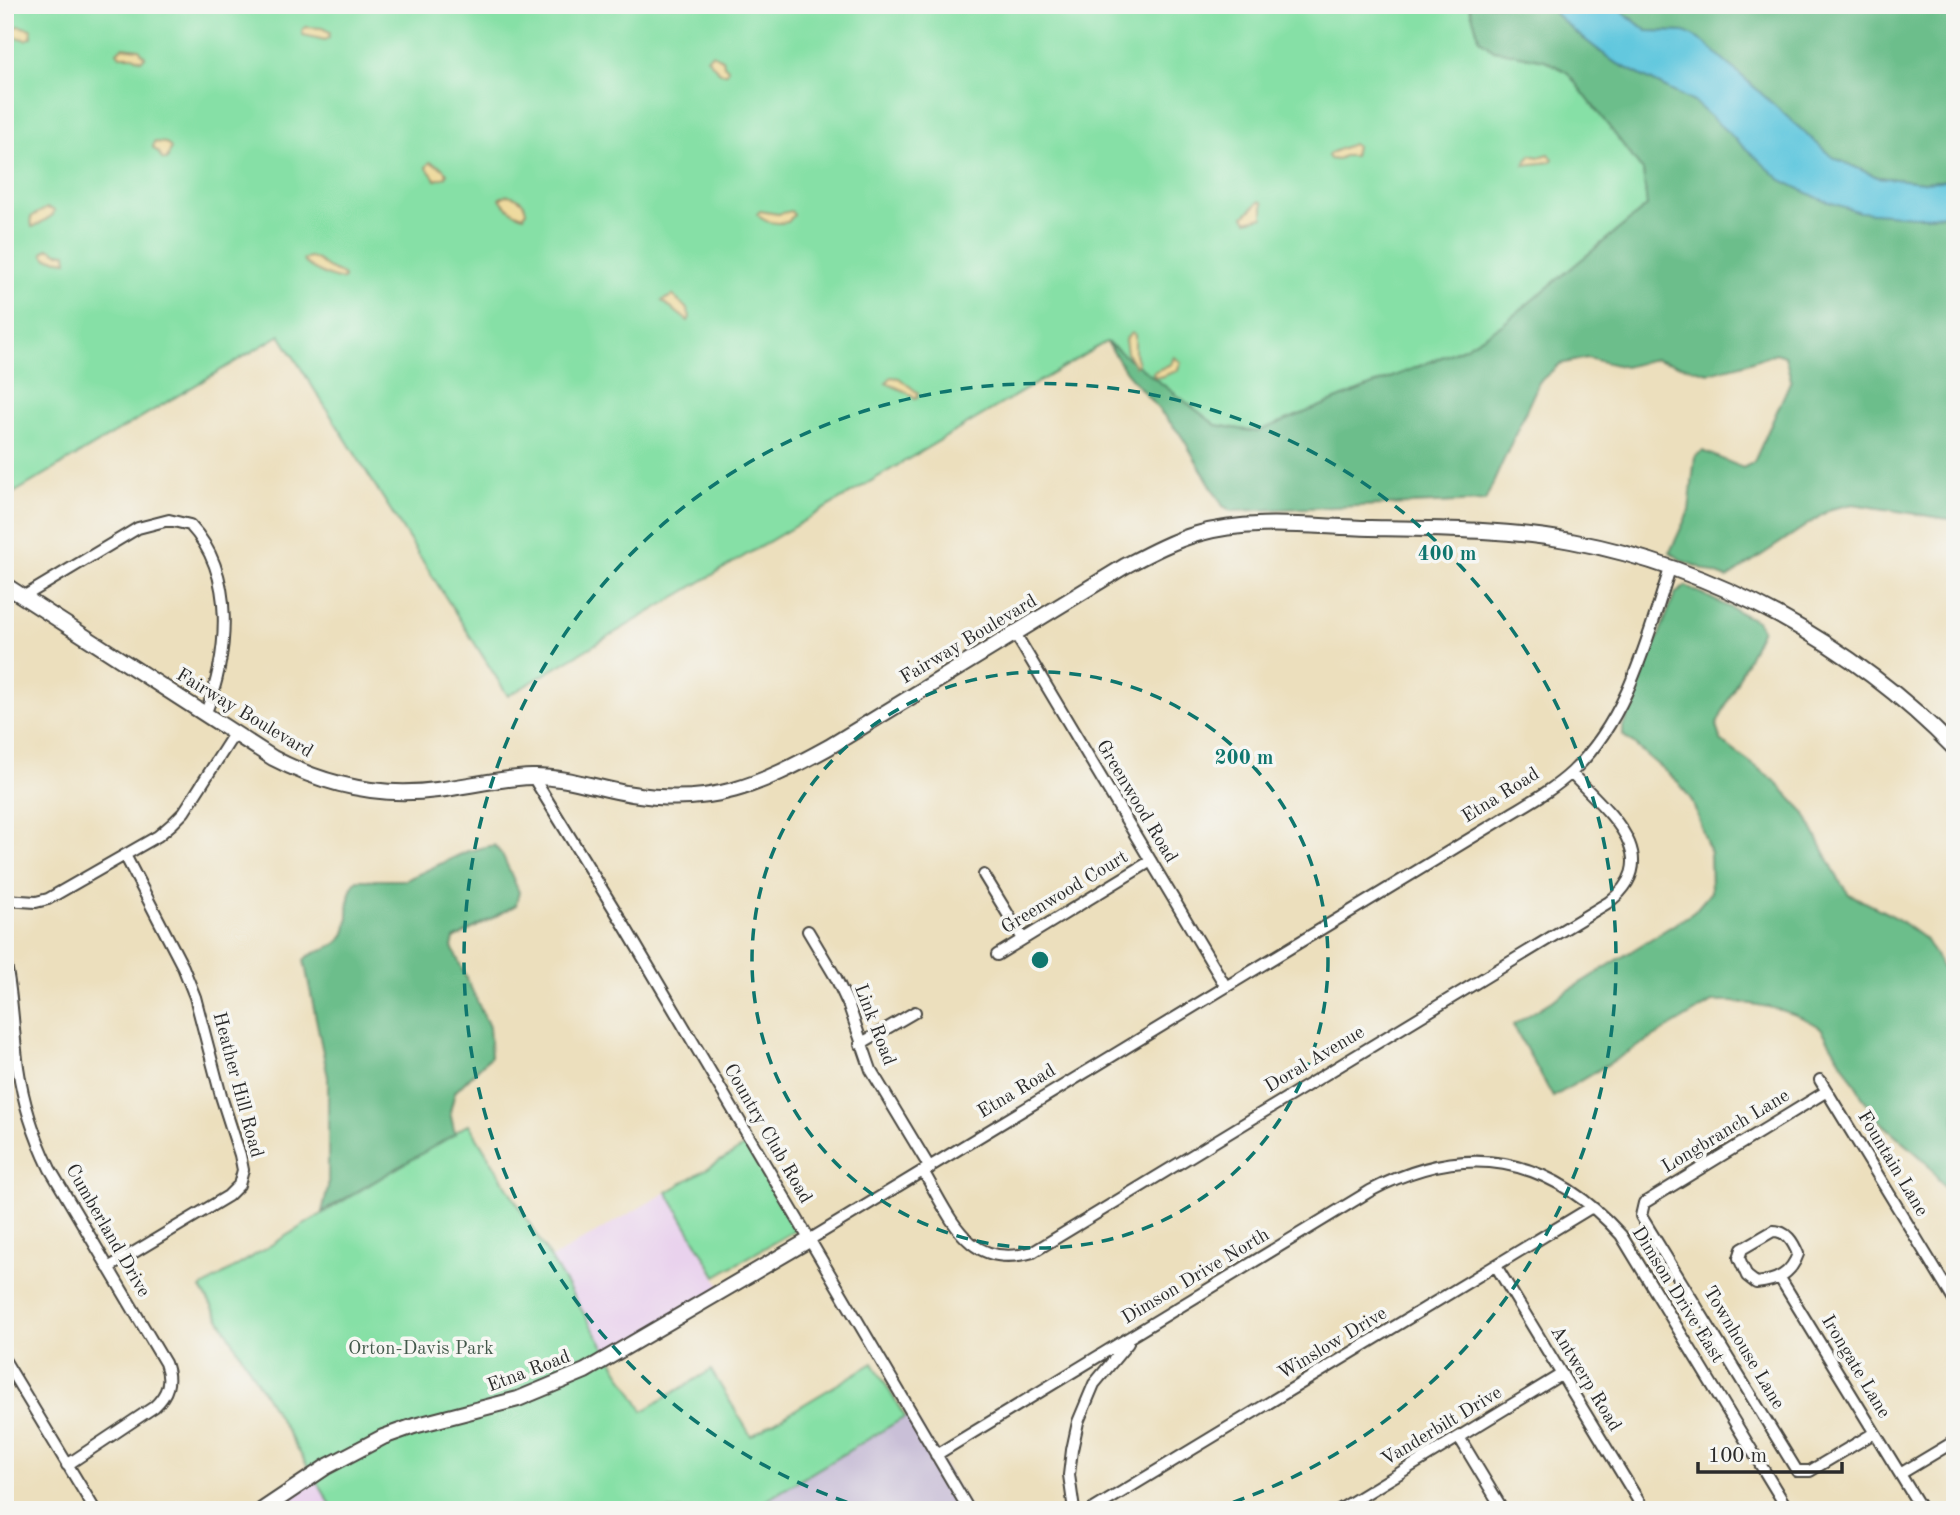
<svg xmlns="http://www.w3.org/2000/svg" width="1960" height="1515" font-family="'Old Standard TT',serif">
<rect width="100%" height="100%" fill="#f6f6f2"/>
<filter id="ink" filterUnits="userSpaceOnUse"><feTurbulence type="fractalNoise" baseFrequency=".0143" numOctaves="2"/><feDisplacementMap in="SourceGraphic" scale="14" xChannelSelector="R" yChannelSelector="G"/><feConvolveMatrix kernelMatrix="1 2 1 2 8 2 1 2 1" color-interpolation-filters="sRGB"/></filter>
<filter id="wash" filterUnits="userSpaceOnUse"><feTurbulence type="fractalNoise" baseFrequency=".00686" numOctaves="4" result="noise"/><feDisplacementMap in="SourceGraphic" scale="28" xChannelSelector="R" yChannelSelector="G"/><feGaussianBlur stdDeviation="1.57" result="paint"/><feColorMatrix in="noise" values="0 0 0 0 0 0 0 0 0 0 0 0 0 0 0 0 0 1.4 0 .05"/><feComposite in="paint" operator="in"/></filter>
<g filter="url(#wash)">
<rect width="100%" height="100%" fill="#ecdfbd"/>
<path fill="#e9d2ed" d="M667,1192l56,99 -113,66 -60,-98z
M316,1479l18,31h-64z"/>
<path fill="#c9bfd7" d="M913,1413l58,97h-221z"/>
<path fill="#86e0a6" stroke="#588668" stroke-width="2" d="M5,5h1464l11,35 14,10 51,10 22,12 76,99 4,35 -145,119 -38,23 -207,84 -41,-7 -110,-83 -598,354 -228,-361 -275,163z
M469,1124l174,287 68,-41 40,66 122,-73 32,54 -155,93h-416l-133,-222z
M747,1145l50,84 -81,47 -49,-84z"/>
<path fill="#6cbe8b" stroke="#4c745b" stroke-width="2" d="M1469,5h77l28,26 40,31 80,40 25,20 195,94 41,-1v305l-102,-16 -22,5 -104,69 -44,-17 -13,-9 19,-41 6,-55 8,-5 40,17 11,-6 37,-82 -6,-24 -9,-3 -35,12 -32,8 -54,-14 -30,8 -38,-9 -27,6 -21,18 -54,119 -253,10 -9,-5 -42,-71 -55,-63 -19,-30 109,83 41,7 207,-84 38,-23 145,-119 -4,-35 -76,-99 -22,-12 -51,-10 -14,-10z
M1614,5h341v175l-32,2 -46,-5 -45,-20 -147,-125 -38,-1z
M1686,586l71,35 5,8 -46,97 5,15 53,39 30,32 36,70 9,12 46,23 30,22 30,49v214l-30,-41 -50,-44 -54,-89c-27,-19 -77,-28 -109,-26l-159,95 -40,-72 181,-113 17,-20 -1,-39 -18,-52 -13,-18 -56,-48v-8l52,-133z
M494,845l9,11 16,36 -3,13 -62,34 -2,8 37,80 2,29 -36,36 -5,20 5,22 -133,78 6,-24v-111l-24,-117c11,-12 34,-10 41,-27 7,-16 -2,-39 12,-53h49l62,-29z"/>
<path fill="#eeda9e" stroke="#8c8264" stroke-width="2" d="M18,26l13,3 1,8 -6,3 -18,-6v-4z
M306,27l16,1 8,4 -1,6 -4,2 -22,-5 -1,-5z
M122,47l17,2 6,8 -4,3 -8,-4h-13l-3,-4z
M712,54l11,5 1,6 4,4 -1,4h-7l-13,-15z
M154,142l12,1 5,5 -4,12 -5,-1 -3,-6 -6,-5z
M1352,144l4,2 -2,10h-10l-7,4 -7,-1 -2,-3 2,-3z
M1549,154l4,5 -3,3 -26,3 6,-10 9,2z
M430,162l11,5 6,6 -1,4 -10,3 -10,-13z
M506,195c11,1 19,5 20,17l-2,4c-10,-2 -20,-10 -24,-18z
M1260,201l3,2v14l-16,4 -3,-5z
M47,208l7,2 -1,5c-5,3 -16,11 -21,12l-1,-10z
M760,211l18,3 13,-3 3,4 -6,7c-11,2 -24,1 -31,-8z
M49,248l9,5h8l1,8 -21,-3 -3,-5z
M309,257c12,1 14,10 25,14 4,2 7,2 10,5v3c-9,2 -37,-12 -41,-19z
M673,295c6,8 15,11 17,22l-2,4 -26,-20z
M1131,333l4,2v19l3,10 -3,2 -8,-13 -2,-13z
M1174,357l7,5 -4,9 -17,6 -6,-1 -1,-4 18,-8z
M891,377l8,1 19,15 -1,5 -2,1 -8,-7 -21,-9z"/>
<path fill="#61c7de" stroke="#467984" stroke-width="2" d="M1546,5h68l33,26 38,1 19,10 128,115 45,20 46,5 32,-2v35l-41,1 -55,-4 -39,-13 -39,-19 -87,-78 -80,-40 -40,-31z"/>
</g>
<g filter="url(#ink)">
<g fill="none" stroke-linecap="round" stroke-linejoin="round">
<defs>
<path id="minor" d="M23,597l115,-69 31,-8 21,5c47,50 38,131 15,190
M1016,635l210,352
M533,777l91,148 345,585
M984,875l39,64
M5,900l31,2 12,-3 110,-63 14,-12 12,-12 50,-78
M808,931l28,47 13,28 22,64 59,98
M997,955l154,-94
M5,960c8,35 8,72 13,107 5,36 16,69 32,102l115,194c7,18 3,31 -11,44l-87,58
M860,1044l55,-32
M1820,1080l135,222
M1827,1091l-183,112 -3,13 156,255h13l64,-38
M923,1171c28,47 45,100 110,81l576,-350c59,-46 -5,-93 -38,-129
M1773,1231c14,0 20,11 25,23 -7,20 -21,27 -42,29l-9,-7 -8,-18 3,-9z
M809,1240l705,-428c20,-12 41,-24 58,-40 57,-55 74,-131 98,-203
M1496,1266l148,244
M108,1268l120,-72 11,-11 4,-15 -3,-15 -19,-59 -26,-99 -12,-30 -58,-112
M1780,1278l142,232
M5,1361l90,149
M1459,1437l44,73
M936,1455l434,-264c95,-50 178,-37 251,44l167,275
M1900,1474l55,-33
M1074,1510l-5,-35 3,-25 6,-28 16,-38 34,-41
M1092,1510l500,-303
M1339,1510l223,-136"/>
<path id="tertiary" d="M5,585l268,173c52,27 105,40 164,32 32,-4 63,-12 95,-13 35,-1 66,12 100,17 80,13 128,-9 197,-47l296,-181c23,-12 47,-25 72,-32 55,-16 117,-7 173,-6 67,1 135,1 201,13 144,27 281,102 384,208
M262,1510l64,-43 57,-30 31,-11 104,-27 67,-28 224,-131"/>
</defs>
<use href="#minor" stroke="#484641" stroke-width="14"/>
<use href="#tertiary" stroke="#484641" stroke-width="18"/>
<use href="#minor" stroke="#fff" stroke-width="10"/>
<use href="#tertiary" stroke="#fff" stroke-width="14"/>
</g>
</g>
<g fill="none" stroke="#0f766e" stroke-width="3.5" stroke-dasharray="12 9">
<circle cx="1040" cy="960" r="288"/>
<path d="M867 1509A576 576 0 1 1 1213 1509"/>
</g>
<g text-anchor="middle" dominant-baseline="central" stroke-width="7" stroke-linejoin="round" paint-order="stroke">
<g font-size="19" fill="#2b2b2b" stroke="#f6f6f2">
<text transform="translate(969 640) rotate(-31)">Fairway Boulevard</text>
<text transform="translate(244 714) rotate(31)">Fairway Boulevard</text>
<text transform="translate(1501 796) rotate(-32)">Etna Road</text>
<text transform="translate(1136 802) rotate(59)">Greenwood Road</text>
<text transform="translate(1065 893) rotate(-31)">Greenwood Court</text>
<text transform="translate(874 1025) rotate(69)">Link Road</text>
<text transform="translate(1315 1060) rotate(-31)">Doral Avenue</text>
<text transform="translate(237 1085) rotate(75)">Heather Hill Road</text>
<text transform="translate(1017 1092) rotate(-31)">Etna Road</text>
<text transform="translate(1726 1132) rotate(-31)">Longbranch Lane</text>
<text transform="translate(767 1134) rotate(60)">Country Club Road</text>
<text transform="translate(1892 1164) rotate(59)">Fountain Lane</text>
<text transform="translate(107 1231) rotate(60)">Cumberland Drive</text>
<text transform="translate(1196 1277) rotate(-31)">Dimson Drive North</text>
<text transform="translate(1677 1295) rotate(58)">Dimson Drive East</text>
<text transform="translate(1333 1344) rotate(-31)">Winslow Drive</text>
<text transform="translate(1743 1348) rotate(59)">Townhouse Lane</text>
<text transform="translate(1855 1367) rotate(59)">Irongate Lane</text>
<text transform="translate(529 1372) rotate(-21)">Etna Road</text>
<text transform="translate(1585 1379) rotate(59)">Antwerp Road</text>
<text transform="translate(1442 1427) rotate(-31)">Vanderbilt Drive</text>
</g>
<g font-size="19" fill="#42584a" stroke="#f6f6f2">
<text x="421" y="1349">Orton-Davis Park</text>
</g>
</g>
<circle cx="1040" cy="960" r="10" fill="#0f766e" stroke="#f6f6f2" stroke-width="3.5"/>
<g font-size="21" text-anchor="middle" font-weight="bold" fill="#0f766e" stroke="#f6f6f2" stroke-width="7" stroke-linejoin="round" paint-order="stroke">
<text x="1447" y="560">400 m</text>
<text x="1244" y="764">200 m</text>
</g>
<rect width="1960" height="1515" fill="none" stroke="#f6f6f2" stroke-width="28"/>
<path d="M1698 1462v10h144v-10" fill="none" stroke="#2b2b2b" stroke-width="3.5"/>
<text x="1708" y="1462" font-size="21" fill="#2b2b2b" stroke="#f6f6f2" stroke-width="5" paint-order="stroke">100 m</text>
</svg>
